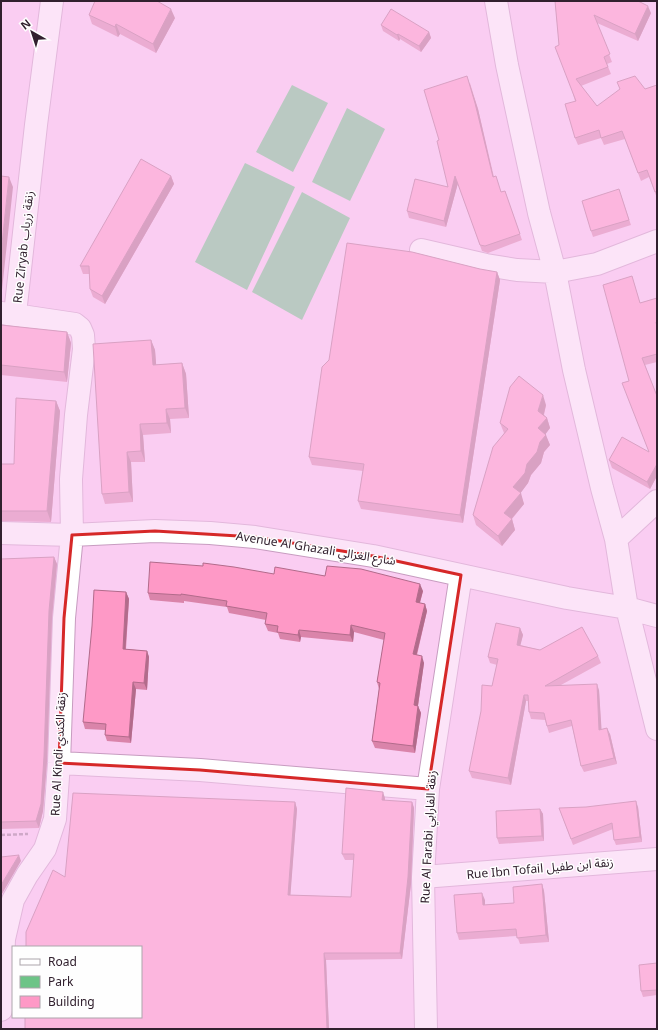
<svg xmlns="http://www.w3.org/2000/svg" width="658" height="1030" font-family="'Noto Sans','Noto Sans Arabic',sans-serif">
<rect width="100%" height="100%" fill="#facdf2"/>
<path fill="#6dc487" d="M292,85l36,18 -35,69 -37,-20z
M347,108l38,21 -35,72 -38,-19z
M245,163l50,24 -48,103 -52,-28z
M302,192l48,26 -48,102 -50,-28z"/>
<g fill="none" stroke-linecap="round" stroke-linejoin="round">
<defs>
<path id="minor" d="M496,1l11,64 32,148 16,59 19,98 28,118 14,51 11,69 30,121
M421,250l65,15 31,5 38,2 42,-8 60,-23
M1,313l74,11 5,4 3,7 1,14 -8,66 -5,64 1,56 -8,83 -5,145 -4,56 -10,30 -18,26 -14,25 -9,39 -3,71
M15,314l21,-189 16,-124
M1,533l71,2 83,-4 55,2 45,4 118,19 194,42 60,10 30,8
M616,539l41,-38
M59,763l141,7 228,19
M423,877l234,-18
M426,1029l-3,-152 5,-88 33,-214"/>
</defs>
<use href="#minor" stroke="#c79cc0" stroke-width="24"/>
<path stroke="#9b7b95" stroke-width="2.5" stroke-dasharray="4 2" stroke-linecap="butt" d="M1,835l27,-1"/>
<use href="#minor" stroke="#fff" stroke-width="22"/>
</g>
<path fill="#da84aa" d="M555,1l96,12 -13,28 -41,-18 15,39 -5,2 4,10 -30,12 16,20 60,-21v113l-8,-21 -8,4 -16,-42 -21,6 -3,-7 -23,7 -3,-7v-37l-16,-56z
M89,15l86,3 -19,35 -36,-19 -2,3 -26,-13z
M381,25l48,7 2,6 -10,14 -21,-13 -1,2 -16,-10z
M470,83l8,26 16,68 7,15 4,-1 17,49 -34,13 -6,-2 -24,-68 -12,44 -37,-9 -2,-7 41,-24 -9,-47z
M171,176l3,8 -69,120 -12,-7 -3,-8v-15h-7l-3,-8z
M621,195l10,30 -38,12 -2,-6z
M497,272l3,8 -37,243 -102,-14 -3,-8 5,-30 -51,-6 -3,-8z
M632,276l8,27 17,-5v64l-12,3 12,31v80l-7,13 -38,-21 -3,-8 40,-8 -20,-71z
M1,325l66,7 4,11 -4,39 -66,-7z
M151,340l4,10 1,15 26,-2 4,11 3,44 -19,1 1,14 -28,2 2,27h-14l2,40 -28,2 -3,-10z
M56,401l4,10 -9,111 -50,-1v-57h13z
M546,405l-2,10 3,3 3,10 -5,6 5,11 -6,7 -3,11 -10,12 -3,8 -8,10 4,11 -12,15 3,11 -13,16 -26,-21 -3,-10 31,-82 -4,-10z
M54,557l3,7 -5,54 -5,144 -4,49 -4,17 -38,1v-270z
M274,574l51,2 98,15 -3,12 5,1 2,7 -10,44 7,8 -6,43 3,7 -6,40 -40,-5 -3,-7 7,-52 -2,-7 7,-42 -30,-8 -1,10 -52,-5 -1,5 -20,-3 -2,-6 -10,-2 -3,-7 1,-4 -37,-7 -2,-6 -43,-6v2l-34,-3 -2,-7z
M126,592l3,7 -3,50 21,2 2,6 -2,33 -11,-1 -5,54 -24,-2 -2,-6v-5l-20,-1 -2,-7z
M520,628l3,7 -3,10 20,5 58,6 3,7 -40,22 38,5 2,39 9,5 7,30 -33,8 -3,-6 -9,-40 -23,7 -4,-13 -14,-1 -2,-7 -1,-11h-2l-15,84 -39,-7 -3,-7 23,-85 5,-21 -7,-2 -2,-6z
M385,798v3l27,1 2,6 -3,76 -9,75 -76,1 3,69h-304l40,-152 230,-75 2,7 -7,86 61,2 3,-37h-9l-3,-6z
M638,807l4,35 -26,3 -2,-5 -1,-11 -40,16 -14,-37z
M540,809l3,5 1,27 -45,3 -2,-6z
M542,884l2,7 5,51 -29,2 -3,-8 -58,4 -2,-7 28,-33v5l29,-2z
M657,963v32l-14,2 -2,-6z"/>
<path fill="#b26b8b" d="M648,6l3,7 -13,28 -3,-7z
M171,9l4,9 -19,35 -3,-9z
M116,24l4,10 -2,3 -3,-10z
M429,32l2,6 -10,14 -2,-6z
M398,34l2,5 -1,2 -2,-6z
M467,76l11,33 17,75 -2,-7z
M171,176l3,8 -69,120 -3,-8z
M455,176l3,7 -12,44 -2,-6z
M9,177l4,10 -11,103 -1,-2v-35z
M497,272l3,8 -37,243 -3,-8z
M67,332l4,11 -4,39 -3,-10z
M151,340l4,10 2,25 -4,-10z
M182,363l4,11 3,44 -4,-10z
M543,395l3,10 -4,16 -4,-10z
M56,401l4,10 -9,111 -4,-11z
M166,409l4,10 1,14 -4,-10z
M547,418l3,10 -8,11 -4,-11z
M140,424l3,11 2,27 -4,-11z
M546,435l4,10 -6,7 -3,11 -10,12 -3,8 -11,15 -4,-11 27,-45z
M127,452l4,10 2,40 -4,-10z
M657,464v12l-7,13 -3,-7z
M521,493l3,11 -16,19 -4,-10z
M512,519l3,11 -13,16 -4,-10z
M54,557l3,7 -5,54 -5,144 -4,49 -4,17 -3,-7 13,-210z
M420,584l3,7 -5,18 -2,-7z
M126,592l3,7 -4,56 -2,-6z
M425,604l2,7 -12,50 -2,-7z
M351,625l3,7 -1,10 -3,-7z
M520,628l3,7 -4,16 -2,-6z
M299,630l2,7 -1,5 -2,-7z
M147,651l2,6 -2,33 -3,-7z
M422,656l2,7 -7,49 -3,-7z
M133,682l3,7 -5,54 -2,-6z
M597,684l2,6 3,46 -3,-6z
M524,695l2,6 -15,84 -3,-7z
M418,706l3,7 -6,40 -2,-7z
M607,728l3,6 7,30 -3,-6z
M383,792l2,6 -1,9 -2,-7z
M636,801l2,6 4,35 -2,-5z
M295,802l2,7 -7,92 -2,-6z
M412,802l2,6 -3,76 -9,75 -2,-6z
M540,809l3,5 1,27 -2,-5z
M19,855l2,6 -19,33 -1,4v-13z
M542,884l2,7 5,51 -3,-7z
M482,893l3,7v12l-2,-7z
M324,953l2,7 3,69h-2z"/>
<path fill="#fe99c6" stroke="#b26b8b" d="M95,1h62l14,8 -18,35 -37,-20 -1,3 -26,-12z
M555,1h83l10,5 -13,28 -41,-19 16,39 -6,3 4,10 -32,12 21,27 23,-17 -3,-7 18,-6 10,13 12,-4v106l-2,1 -8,-22 -9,3 -16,-42 -21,7 -2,-8 -24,8 -10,-34 11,-3 -21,-54 4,-2z
M391,9l38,23 -10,14 -21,-12 -1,1 -16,-10z
M467,76l8,27 18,74 3,-1 5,16 4,-1 15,43 -35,12 -5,-1 -25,-69 -11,45 -37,-10 8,-32 33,8 -11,-46 2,-1 -15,-50z
M141,159l30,17 -69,120 -12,-7 -1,-23h-9z
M1,176l8,1 -8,76z
M619,189l10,31 -38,11 -9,-30z
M347,243l65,9 68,17 17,3 -37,243 -102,-14 6,-37 -55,-7 13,-90 7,-7z
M632,276l8,27 17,-5v23l-1,1 1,5v27l-15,4 15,38v68l-10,18 -38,-22 13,-23 27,15 -27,-69 7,-2 -26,-96z
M1,325l66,7 -3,40 -63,-7z
M151,340l2,25 29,-2 3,45 -19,1 1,14 -27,1 1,27 -14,1 2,40 -27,2 -9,-150z
M519,376l24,19 -5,16 9,7 -9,10 8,7 -6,7 -3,10 -10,12 -2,9 -12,14 8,6 -17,20 8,6 -14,17 -25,-21 20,-68 15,-18 -8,-6 10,-36z
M16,398l40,3 -9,110h-46v-47h13z
M54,557l-5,54 -5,145 -3,48 -5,17 -35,1v-263z
M150,562l53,4v-3l31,4 40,7 1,-7 50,9 2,-10 34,3 59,15 -4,18 9,2 -12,50 9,2 -8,49 4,1 -5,40 -41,-5 8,-58 -3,-1 8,-49 -34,-8 -1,10 -51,-5 -1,5 -21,-3 1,-6 -13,-2 2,-11 -41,-7 1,-5 -46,-7v1l-33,-2z
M94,590l32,2 -3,57 24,2 -3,32 -11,-1 -4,55 -24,-2 1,-11 -23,-2 9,-96z
M496,623l24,5 -3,17 23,5 42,-23 16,29 -53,30 52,-2 2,46 8,-2 7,30 -33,8 -10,-46 -24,6 -3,-13 -15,-1 -1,-17h-4l-16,83 -39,-7 12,-60 1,-26 10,1 6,-27 -10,-2z
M346,788l37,4 -1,8 30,2 -4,75 -8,76h-76l3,76h-302v-12h116v-70h-115v-15l27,-62 12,7 8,-84 222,9 -7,93 63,2 3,-43h-12z
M636,801l4,36 -26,3 -2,-17 -41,16 -12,-31 27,-1z
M540,809l2,27 -45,2 -1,-27z
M19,855l-18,30v-28z
M542,884l4,51 -29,3 -1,-9 -59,4 -3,-38 28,-2 1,12 31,-2 -1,-16z
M657,963v27l-16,1 -2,-26z"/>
<path d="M0 0H658V1030H0ZM155,531l100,6 118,19 88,19 -33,214 -228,-19 -141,-7 5,-145 8,-83z" fill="#facdf2" fill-opacity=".55" fill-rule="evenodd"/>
<path fill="none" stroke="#d62828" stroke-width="3" stroke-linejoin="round" d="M155,531l100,6 118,19 88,19 -33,214 -228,-19 -141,-7 5,-145 8,-83z"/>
<g text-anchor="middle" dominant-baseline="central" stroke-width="3" stroke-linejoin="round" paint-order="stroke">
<g font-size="12" fill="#31202e" stroke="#fefefe">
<text transform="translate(23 247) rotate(-84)">Rue Ziryab زنقة زرياب</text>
<text transform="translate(316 548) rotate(9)">Avenue Al Ghazali شارع الغزالي</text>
<text transform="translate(58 754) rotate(-87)">Rue Al Kindi زنقة الكندي</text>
<text transform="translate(428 837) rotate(-87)">Rue Al Farabi زنقة الفارابي</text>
<text transform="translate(540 868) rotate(-5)">Rue Ibn Tofail زنقة ابن طفيل</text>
</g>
</g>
<rect width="658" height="1030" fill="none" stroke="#31202e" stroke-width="4"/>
<rect x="12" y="946" width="130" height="72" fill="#fefefe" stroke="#aca5ab"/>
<rect x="20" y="959" width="20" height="6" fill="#ffffff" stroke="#aca5ab"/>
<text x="48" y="966" font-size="12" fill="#31202e">Road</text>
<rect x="20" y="976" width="20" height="12" fill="#6dc487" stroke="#aca5ab"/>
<text x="48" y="986" font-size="12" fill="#31202e">Park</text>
<rect x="20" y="996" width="20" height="12" fill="#fe99c6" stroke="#aca5ab"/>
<text x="48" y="1006" font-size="12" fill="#31202e">Building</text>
<g transform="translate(32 32) rotate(321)" stroke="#fefefe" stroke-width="3" paint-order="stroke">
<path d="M0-3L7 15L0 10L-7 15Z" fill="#31202e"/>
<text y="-6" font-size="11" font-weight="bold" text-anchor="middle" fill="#31202e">N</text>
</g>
</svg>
